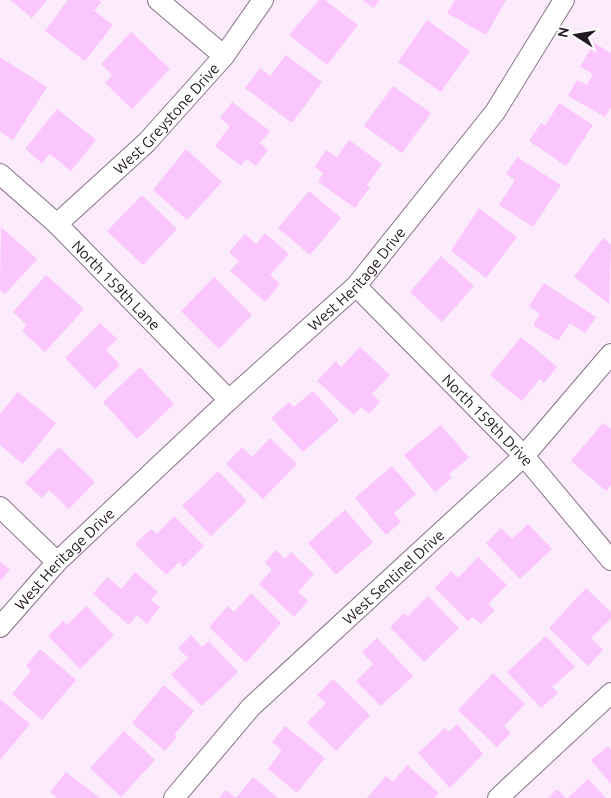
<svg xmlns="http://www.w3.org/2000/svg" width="611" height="798" font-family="Ubuntu,sans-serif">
<rect width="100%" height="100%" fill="#fcebfc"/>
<path fill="#fbc6fe" d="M10,0h37l-15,18z
M68,0h30l3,2 -7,9 19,14 -28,36 -40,-30z
M319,0h6l33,25 -31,40 -38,-30z
M362,0h17l-5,8z
M455,0h51l-20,35 -39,-22z
M427,20l43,31 -29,41 -43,-30z
M131,32l39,37 -38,40 -27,-26 7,-8 -11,-11z
M594,43l17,10v54l-6,10 -37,-21 9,-16 10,5 6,-11 -13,-7z
M286,55l36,27 -30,41 -47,-35 15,-20 10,8z
M0,57l47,30 -34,53 -13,-8z
M393,86l38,27 -29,40 -38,-27z
M232,102l38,29 -10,12 8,7 -12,16 -10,-7 -5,7 -26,-20 15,-20 -10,-8z
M559,103l34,22 -27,41 -37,-25 12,-18 4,3z
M57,109l39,31 -25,31 -21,-17 -8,9 -17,-14z
M349,140l33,24 -15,21 3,2 -15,21 -37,-26 5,-9 -8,-6 11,-17 11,7z
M186,149l36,33 -35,38 -34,-30z
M517,157l44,28 -28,42 -34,-22 16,-25 -9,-6z
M309,191l32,27 -31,37 -32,-27z
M142,195l35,34 -34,36 -36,-34z
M479,208l38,29 -31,41 -35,-27z
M1,227l36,32 -32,35 -5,-4z
M265,233l24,21 -19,21 10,9 -15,18 -35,-31 9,-10 -10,-9 16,-18 11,10z
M603,238l8,7 -2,59 -35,-27z
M441,256l33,30 -32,36 -32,-30z
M46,275l38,34 -39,43 -23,-21 5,-6 -14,-13z
M214,277l38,38 -33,34 -38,-38z
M544,283l52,34 -11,16 -15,-10 -12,18 -25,-16 7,-11 -11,-8z
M100,323l17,16 -11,11 14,15 -25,24 -30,-31z
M521,337l36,30 -13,16 -4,-4 -18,22 -32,-26z
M360,347l30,28 -18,19 8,8 -11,12 -8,-7 -7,8 -37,-34 19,-20 5,6z
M140,367l34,37 -37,35 -34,-37z
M313,391l26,29 -36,32 -32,-34 18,-16 5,5z
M18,392l38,31 -33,41 -23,-19v-31z
M603,423l8,6v56l-5,6 -35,-30z
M441,425l28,33 -20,16 3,4 -17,14 -31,-37z
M270,438l27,26 -34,35 -37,-35 16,-17 10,10z
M59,447l36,35 -26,27 -20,-19 -7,8 -17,-15z
M392,466l24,28 -22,19 7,9 -15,13 -31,-37z
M218,471l29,30 -36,35 -29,-30z
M345,510l28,32 -37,33 -28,-32z
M174,516l30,30 -21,21 -4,-5 -13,13 -31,-31 16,-15 6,5z
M528,524l24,25 -32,30 -34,-36 15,-15 11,11z
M276,550l9,9 6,-7 23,22 -16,18 10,9 -14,16 -35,-33 13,-14 -7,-8z
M478,557l29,28 -19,19 7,6 -14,14 -8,-7 -5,4 -33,-33 16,-17 7,7z
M0,561l10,9 -10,11z
M135,572l23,20 -7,8 9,7 -13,17 -10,-9 -8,10 -36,-31 14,-17 15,12z
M586,588l25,24v6l-20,20 12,12 -15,16 -39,-38z
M251,593l30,30 -35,40 -37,-36 19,-21 6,6z
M428,596l31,32 -35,34 -34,-35 14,-14 4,3z
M86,606l28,29 -34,34 -32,-33 15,-15 4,4z
M191,635l11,12 7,-6 29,31 -36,34 -31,-31 17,-17 -10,-10z
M546,636l29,31 -23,20 6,6 -17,15 -34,-36z
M377,638l36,38 -32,30 -25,-25 17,-17 -11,-12z
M40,649l36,31 -34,40 -30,-26 19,-23 -5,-5z
M493,673l32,31 -21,22 7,7 -14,14 -39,-37z
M333,679l37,36 -34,36 -29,-28 19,-20 -9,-8z
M164,685l30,26 -20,24 3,2 -12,14 -33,-28z
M0,699l30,25 -30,36z
M457,724l26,30 -33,34 -32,-35 27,-25 4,4z
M285,726l40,32 -28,35 -29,-24 14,-19 -10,-8z
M124,731l31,29 -34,37 -31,-29z
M608,746l3,4v34l-20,-24z
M407,765l32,28 -5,5h-67l19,-22 7,6z
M66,772l34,26h-43l-7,-6z
M253,777l25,21h-59l7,-8 10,8z
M588,779l18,19h-38z
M557,789l9,9h-18z"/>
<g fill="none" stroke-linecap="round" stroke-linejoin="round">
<defs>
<g id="minor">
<path d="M158,0l66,56"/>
<path id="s1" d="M0,174l57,50 172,176"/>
<path id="s2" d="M57,224l90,-82 77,-86 39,-56"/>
<path id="s3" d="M356,286l168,170 87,104"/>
<path d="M0,507l57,55"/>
<path id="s4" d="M0,627l57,-65 172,-162 127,-114 139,-174 69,-112"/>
<path id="s5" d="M174,798l77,-91 273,-251 87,-102"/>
<path d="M498,798l113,-105"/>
</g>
</defs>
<use href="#minor" stroke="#887089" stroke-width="22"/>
<use href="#minor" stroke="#fff" stroke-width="20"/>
</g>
<g text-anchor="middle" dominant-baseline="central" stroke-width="4" stroke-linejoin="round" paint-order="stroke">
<g font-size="15" fill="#221822" stroke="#fefefe">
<text stroke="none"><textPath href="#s2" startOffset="152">West Greystone Drive</textPath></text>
<text stroke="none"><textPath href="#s4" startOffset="499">West Heritage Drive</textPath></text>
<text stroke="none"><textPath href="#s1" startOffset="161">North 159th Lane</textPath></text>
<text stroke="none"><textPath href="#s3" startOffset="188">North 159th Drive</textPath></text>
<text stroke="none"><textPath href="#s4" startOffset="94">West Heritage Drive</textPath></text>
<text stroke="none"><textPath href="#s5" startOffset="312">West Sentinel Drive</textPath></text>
</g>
</g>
<g transform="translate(576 35) rotate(282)" stroke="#fefefe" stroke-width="4" paint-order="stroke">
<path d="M0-4L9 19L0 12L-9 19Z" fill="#221822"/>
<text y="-8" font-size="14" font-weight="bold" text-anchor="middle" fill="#221822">N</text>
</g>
</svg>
